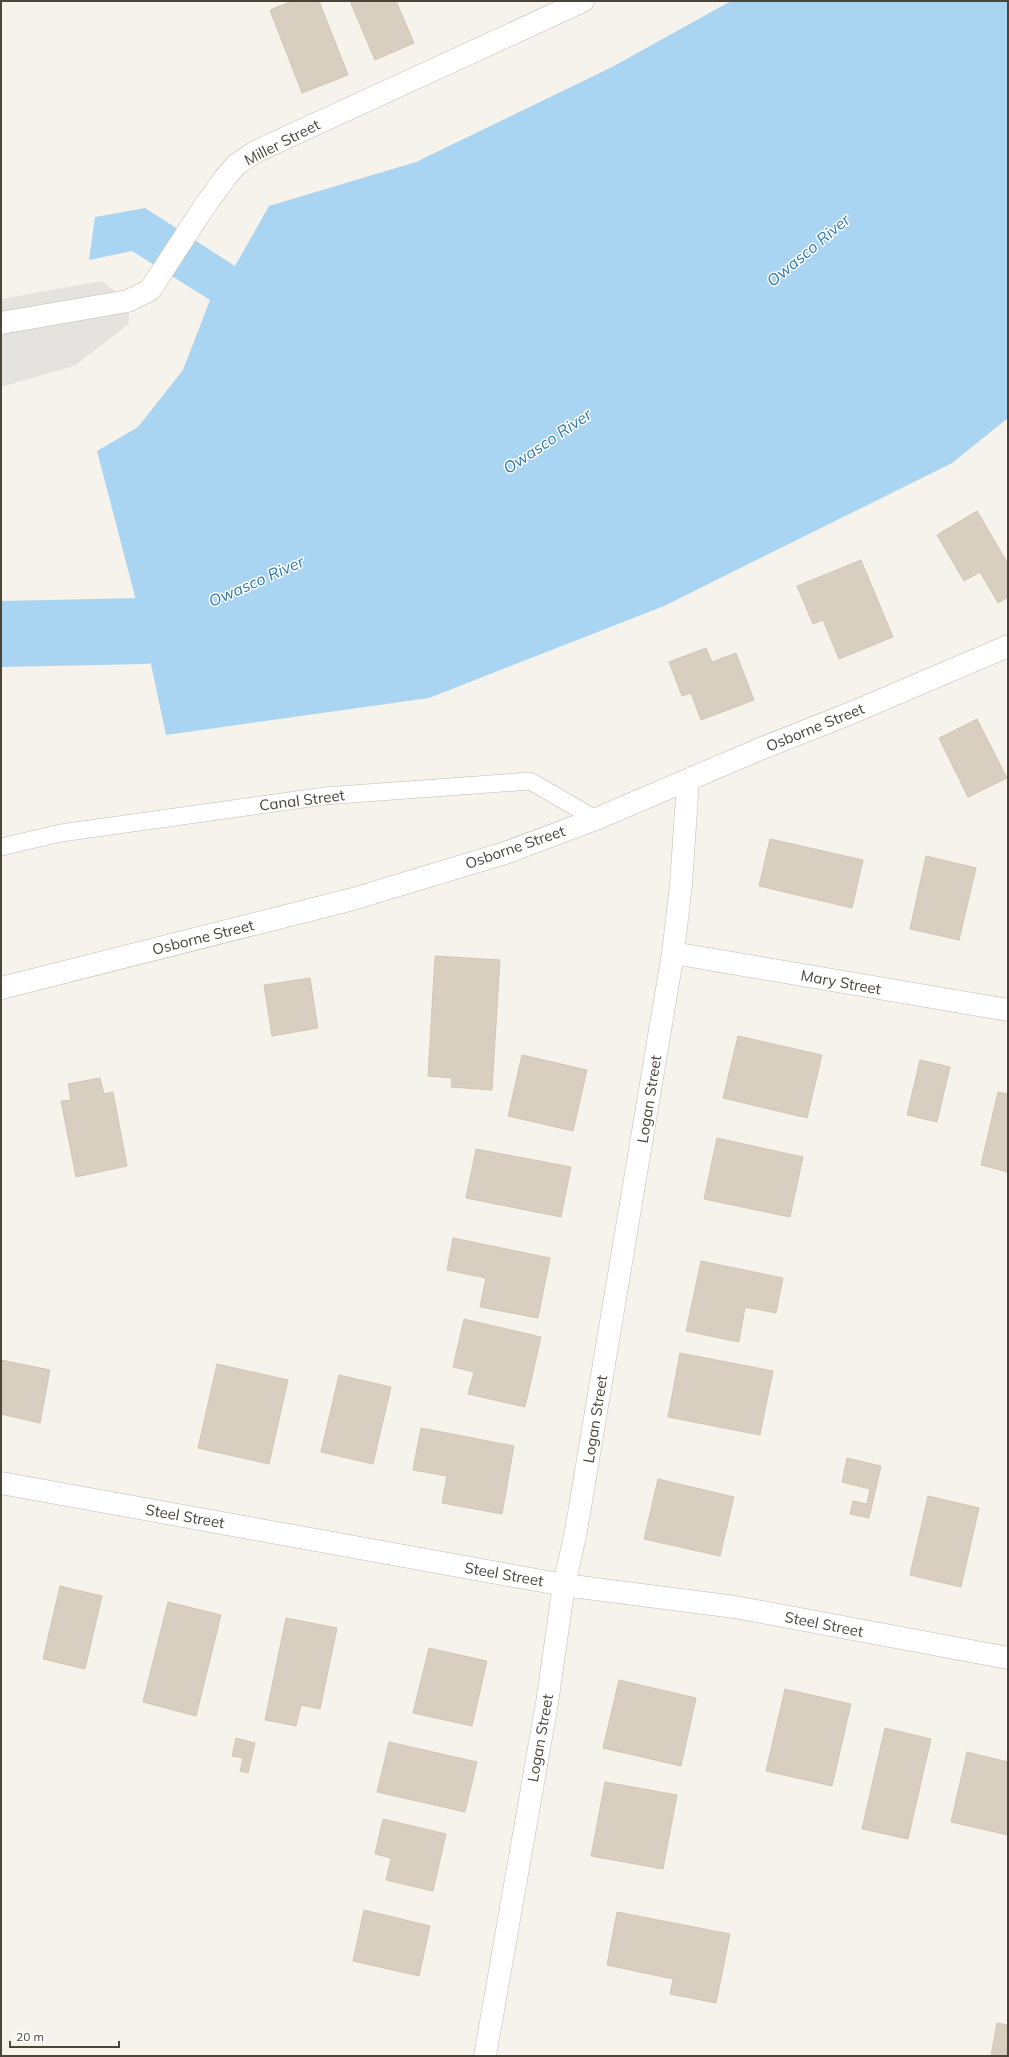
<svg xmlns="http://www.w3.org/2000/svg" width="1009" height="2057" font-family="Mulish,sans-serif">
<rect width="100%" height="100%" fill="#f6f3ec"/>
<path fill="#e5e3e0" d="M102,281l26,20 1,23 -55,42 -73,21v-88z"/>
<path fill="#a9d4f2" d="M731,1h277v417l-56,45 -288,143 -235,92 -263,37 -22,-104 -47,-180 41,-24 45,-57 27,-70 -78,-49 -43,9 6,-43 50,-9 90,58 34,-60 147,-44 196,-95z"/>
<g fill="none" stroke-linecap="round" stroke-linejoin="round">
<path stroke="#a9d4f2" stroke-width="66" d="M1,634l143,-3 84,-37"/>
</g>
<path fill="#d8cfc1" stroke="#d3c7b4" d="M292,1h27l29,74 -46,18 -32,-83z
M350,1h46l18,42 -39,17z
M977,511l31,53v33l-10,6 -18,-31 -16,9 -27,-46z
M861,560l32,77 -54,22 -16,-39 -10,4 -16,-38z
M706,648l6,14 24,-9 18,47 -53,20 -10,-27 -9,3 -13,-34z
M977,719l30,59 -39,19 -29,-59z
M770,839l93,21 -11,48 -93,-22z
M926,856l50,12 -17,72 -49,-11z
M435,956l65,4 -8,130 -41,-3 1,-9 -24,-2z
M310,978l8,50 -46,8 -8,-51z
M738,1036l84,19 -15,63 -84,-20z
M522,1055l65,15 -14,61 -65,-15z
M920,1060l30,7 -13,55 -30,-7z
M100,1078l4,16 9,-2 14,74 -51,11 -15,-76 10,-1 -3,-16z
M998,1092l10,2v78l-27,-7z
M717,1138l86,19 -13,60 -86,-18z
M476,1149l95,18 -10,50 -95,-19z
M453,1238l97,20 -12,60 -58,-11 6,-29 -39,-8z
M701,1261l82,17 -7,35 -31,-6 -6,35 -53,-11z
M464,1319l77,18 -16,70 -57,-13 6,-22 -21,-5z
M680,1353l93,18 -13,64 -92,-18z
M1,1360l49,10 -10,53 -39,-9z
M217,1364l71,16 -19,84 -71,-16z
M339,1375l52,12 -18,77 -52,-12z
M421,1428l93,18 -12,68 -60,-11 5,-27 -34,-6z
M847,1458l34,8 -12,52 -19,-4 3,-13 14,3 3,-15 -28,-7z
M658,1479l76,18 -14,59 -76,-17z
M928,1496l51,12 -18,79 -51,-12z
M60,1586l42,10 -17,73 -42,-10z
M168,1602l53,13 -25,101 -53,-14z
M286,1618l51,10 -17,81 -19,-4 -5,21 -31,-6z
M429,1648l58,13 -15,65 -59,-13z
M619,1680l77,18 -15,68 -78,-18z
M785,1689l66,15 -19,82 -66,-15z
M885,1728l46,11 -23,100 -46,-10z
M236,1738l19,5 -7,30 -8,-2 3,-13 -11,-2z
M389,1742l88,20 -12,50 -88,-20z
M967,1752l41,10v73l-57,-13z
M605,1782l72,13 -14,74 -72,-13z
M383,1819l63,15 -13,57 -47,-11 5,-22 -16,-4z
M364,1910l66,16 -11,50 -66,-15z
M617,1912l113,22 -14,69 -46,-9 3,-15 -66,-14z
M997,2023l11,2v31h-17z"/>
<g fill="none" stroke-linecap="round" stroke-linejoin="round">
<defs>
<path id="lane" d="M1,847l60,-14 264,-37 205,-15 66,38"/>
<path id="street" d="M1,323l127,-22 22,-11 54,-83 21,-29 11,-13 19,-13 328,-151
M673,953l335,57
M1,988l352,-89 152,-46 91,-34 164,-70 91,-36 157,-67
M1,1483l563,102 171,22 273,51
M485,2056l62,-353 17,-118 12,-54 97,-578 8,-68 7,-105"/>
</defs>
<use href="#lane" stroke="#c2bbae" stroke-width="18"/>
<use href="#street" stroke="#c2bbae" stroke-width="23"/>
<use href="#lane" stroke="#fff" stroke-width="17"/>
<use href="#street" stroke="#fff" stroke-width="22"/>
</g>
<g text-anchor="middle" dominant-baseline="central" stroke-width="3" stroke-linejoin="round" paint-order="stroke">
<g font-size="15" fill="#4b4439" stroke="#fff">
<text transform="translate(282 142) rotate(-27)">Miller Street</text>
<text transform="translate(815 727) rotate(-22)">Osborne Street</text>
<text transform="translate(302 800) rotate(-7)">Canal Street</text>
<text transform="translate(515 847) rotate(-19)">Osborne Street</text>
<text transform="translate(203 937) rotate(-14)">Osborne Street</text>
<text transform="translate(841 982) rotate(10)">Mary Street</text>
<text transform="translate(649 1099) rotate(-81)">Logan Street</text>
<text transform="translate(595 1419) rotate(-81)">Logan Street</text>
<text transform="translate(185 1516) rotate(10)">Steel Street</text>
<text transform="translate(504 1574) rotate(10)">Steel Street</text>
<text transform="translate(824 1624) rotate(11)">Steel Street</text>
<text transform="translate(540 1738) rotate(-80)">Logan Street</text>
</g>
<g font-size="16" font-style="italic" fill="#2e7ab2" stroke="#fff">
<text transform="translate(808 250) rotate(-40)">Owasco River</text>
<text transform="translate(547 441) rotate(-34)">Owasco River</text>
<text transform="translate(256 581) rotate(-24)">Owasco River</text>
</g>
</g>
<rect width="1009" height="2057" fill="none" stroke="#4b4439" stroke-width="4"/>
<path d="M10 2041v6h109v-6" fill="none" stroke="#4b4439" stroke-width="2"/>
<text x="16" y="2041" font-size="12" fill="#4b4439" stroke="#ffffff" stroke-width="3" paint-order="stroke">20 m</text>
</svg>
